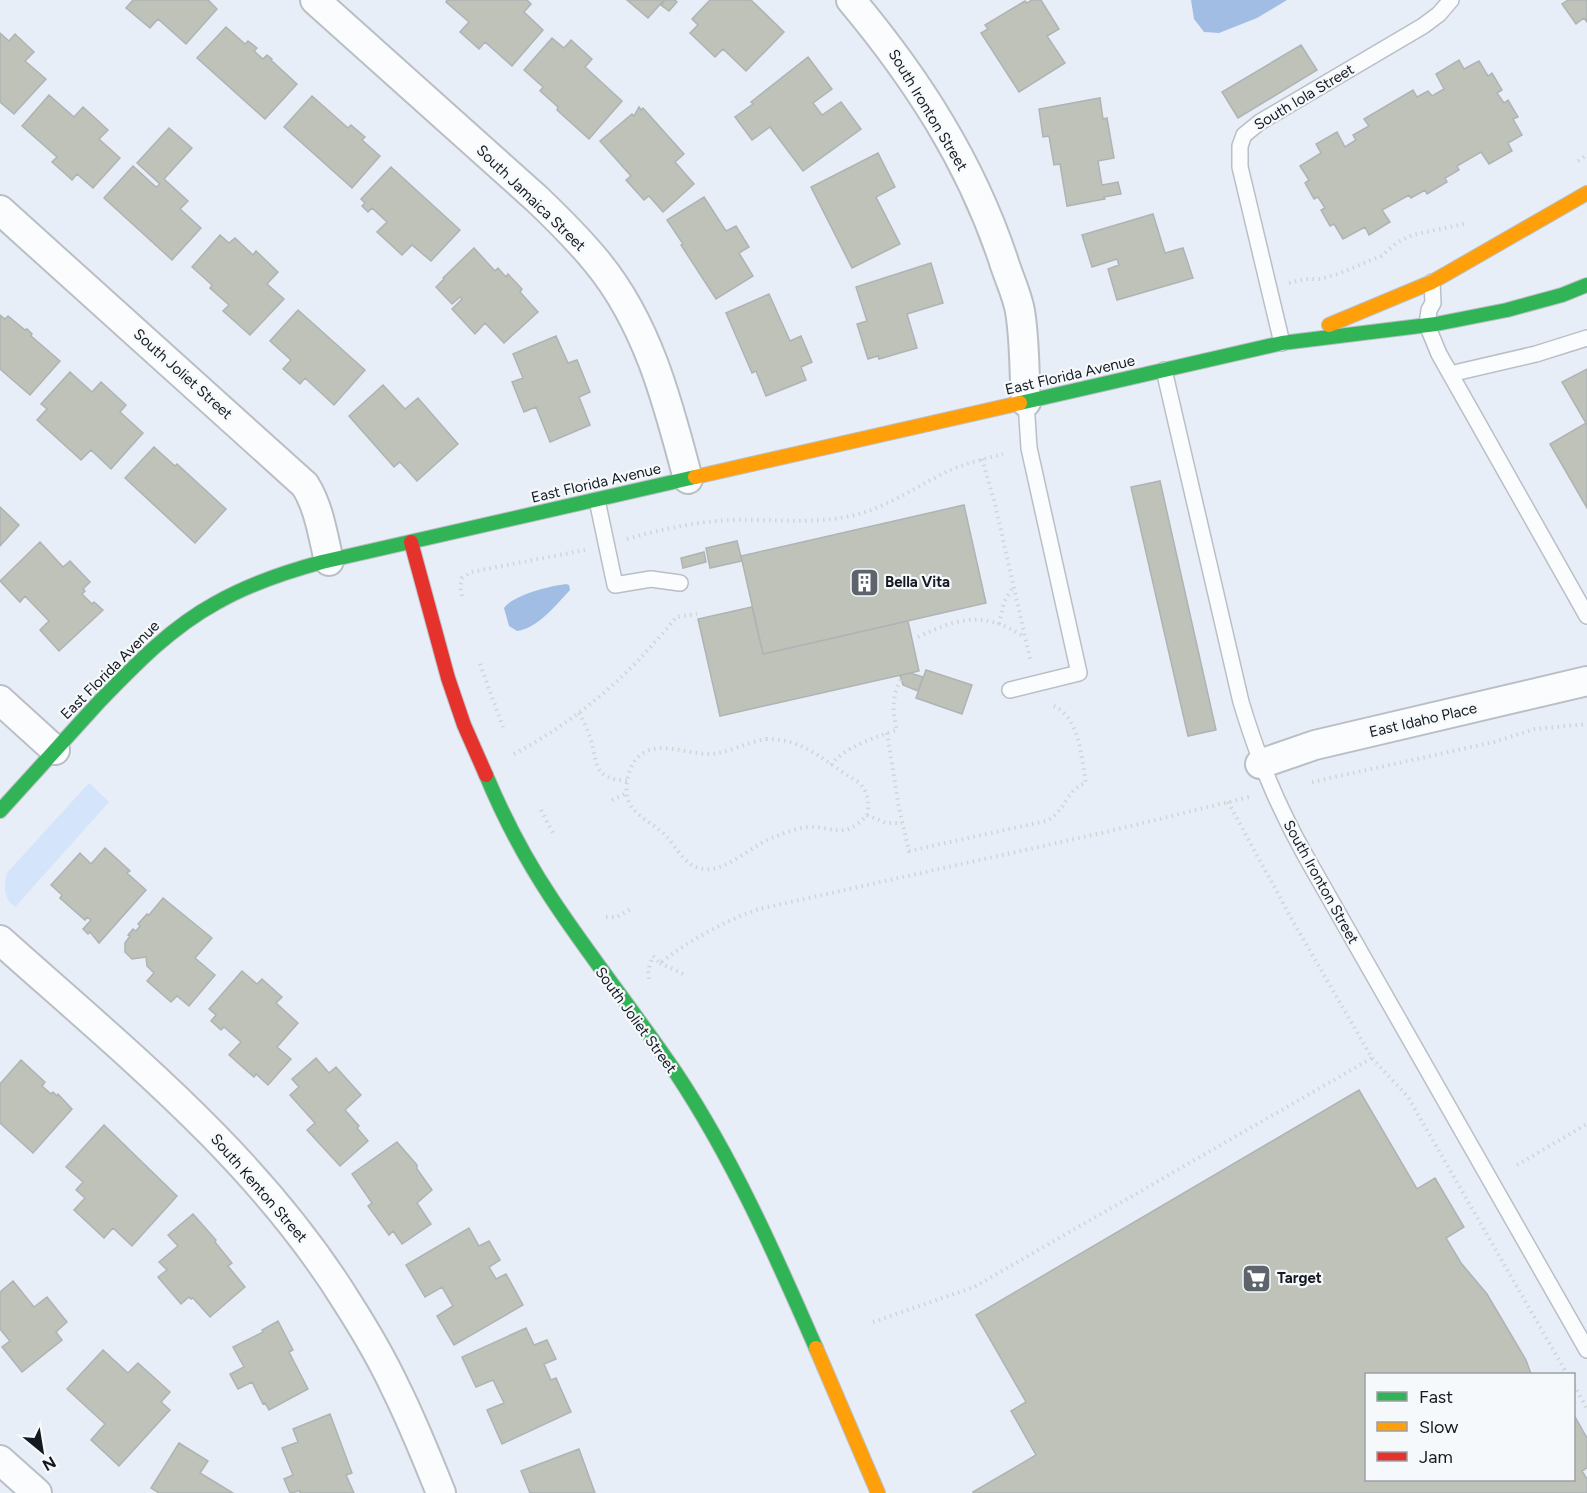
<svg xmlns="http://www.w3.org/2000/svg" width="1587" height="1493" font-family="Figtree,sans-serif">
<rect width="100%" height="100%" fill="#e7eef7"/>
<path fill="#d3e4fb" d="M89,783l20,19 -94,105c-12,-9 -11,-21 -8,-34z"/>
<path fill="#a2bde3" d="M1191,0h96l-30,18 -38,15 -15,-1 -10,-13z
M566,584l3,1 1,5c-14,15 -32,38 -53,41l-8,-5 -5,-18c9,-13 46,-22 62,-24z"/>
<path fill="#bfc2b9" stroke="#afb3b3" stroke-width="1.5" d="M133,0h75l9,9 -31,35 -28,-25 -8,9 -24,-20z
M447,0h80l4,4 -7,8 19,18 -31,36 -27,-24 -6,7 -19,-17 9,-10 -23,-20z
M627,0h37l-16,18z
M665,0h10l2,2 -8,9 -8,-6z
M710,0h41l33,32 -38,39 -23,-22 -8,8 -25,-24 8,-8 -6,-6z
M1032,0h9l18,29 -12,7 18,27 -46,29 -38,-59 7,-4 -3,-4 40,-24 2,2z
M1568,0h19v22l-3,-4 -8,6 -14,-20z
M226,27l19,17 3,-3 9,7 -3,3 9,8 4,-4 5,4 -1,1 26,24 -32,35 -68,-61z
M0,33l9,8 6,-7 19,18 -9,9 21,18 -32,35 -14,-12z
M552,38l12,10 7,-8 21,19 -7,8 37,34 -33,38 -32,-29 1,-3 -18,-16 3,-4 -19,-17z
M1301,45l16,25 -79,48 -16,-26z
M808,57l24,32 -19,14 9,12 19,-13 20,27 -58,42 -33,-44 -18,13 -17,-23 18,-13 -2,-2z
M1459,60l5,9 15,-8 9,15 4,-3 10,17 -5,3 7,10 4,-3 10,17 -5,2 9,16 -14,8 4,8 -23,13 -8,-12 -24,14 2,4 -14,8 2,4 -20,12 -2,-4 -14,8 -2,-3 -27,15 8,12 -21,13 -4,-8 -22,12 -9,-15 -4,2 -9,-16 4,-2 -7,-11 -4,2 -9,-16 4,-3 -9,-14 21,-13 -5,-9 21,-12 8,15 11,-7 -3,-5 16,-9 -5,-7 49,-29 4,7 11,-6 4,5 12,-7 -8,-15z
M49,95l25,22 9,-10 25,23 -9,9 21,19 -27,30 -16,-14 -5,6 -20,-18 5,-5 -35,-31z
M312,96l36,32 3,-3 14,12 -3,3 18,16 -28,32 -68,-61z
M1100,98l3,21 4,-1 7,40 -16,3 4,24 16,-3 3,12 -17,3 1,2 -38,7 -7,-42 -6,1 -5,-29 -6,1 -4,-28z
M639,107l2,3 2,-2 41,46 -9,8 19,22 -31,28 -14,-16 -5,4 -18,-20 5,-4 -31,-35 32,-27 2,2z
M169,128l23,20 -28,31 24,22 -8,8 21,19 -29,32 -68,-62 29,-32 23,21 4,-3 -23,-21z
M878,153l17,34 -19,10 24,47 -48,24 -41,-81z
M391,167l69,63 -29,31 -19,-16 -10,10 -25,-23 10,-10 -15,-14 -4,4 -6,-6 3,-3 -4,-4z
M704,197l22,34 10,-5 13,21 -10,6 14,23 -37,23 -35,-54 2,-1 -16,-24z
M1153,214l12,39 18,-5 10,30 -76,22 -9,-31 11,-4 -2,-6 -25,8 -10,-32z
M220,235l9,8 6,-5 18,17 3,-4 22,21 -11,12 17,15 -34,36 -27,-24 6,-6 -19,-17 2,-3 -20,-18z
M474,248l21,23 3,-3 8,9 2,-3 14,15 -2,3 18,20 -34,31 -19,-20 -10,11 -23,-25 10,-10 -2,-2 -8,7 -16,-17 8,-8 -1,-1z
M931,263l12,40 -36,11 10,34 -38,11 -1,-3 -10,3 -11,-35 10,-3 -11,-34z
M769,294l21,47 11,-5 11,26 -11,5 5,13 -40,16 -10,-25 -4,2 -26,-60z
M298,310l67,60 -31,35 -29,-27 -5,6 -17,-15 8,-9 -21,-19z
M0,315l5,4 3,-3 17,14 2,-1 5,5 -1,2 29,25 -30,34 -30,-26z
M556,336l12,27 9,-3 13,32 -11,5 11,28 -40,17 -14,-35 -12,5 -12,-30 11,-4 -10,-24z
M1587,369v56l-25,-43z
M70,372l22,20 9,-10 25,23 -6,7 23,21 -32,36 -20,-19 -10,10 -44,-40 10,-11 -6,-5z
M383,385l22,24 13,-11 40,46 -41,37 -17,-19 -6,5 -45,-51z
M1586,423l1,2v83l-37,-64z
M154,447l21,19 2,-2 49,45 -31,34 -70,-65z
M1160,481l56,249 -28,6 -57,-249z
M964,505l22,98 -223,51 -22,-98z
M0,507l19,18 -19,21z
M737,541l5,20 -32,7 -4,-20z
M40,542l23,25 7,-6 20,21 -7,7 2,2 -3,3 10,10 2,-2 9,8 -44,41 -19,-21 9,-9 -24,-25 -5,6 -20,-21z
M704,552l2,10 -23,6 -2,-10z
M752,607l11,47 145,-33 11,50 -199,45 -22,-97z
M926,670l46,15 -10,29 -46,-16z
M910,673l13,4 -5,14 -15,-6 -3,-10z
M105,848l25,23 -3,2 19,17 -47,53 -9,-11 -2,2 -5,-5 8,-9 -4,-3 -2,3 -25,-22 2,-3 -11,-10 29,-32 11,11z
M163,898l49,40 -17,20 20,17 -26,31 -12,-10 -6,6 -24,-21 7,-8 -7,-7 -1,-9 -14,2 -7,-7v-9l5,-7 -2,-1 5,-6 3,2 4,-5 -2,-2 9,-10 2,1z
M242,971l15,13 5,-5 20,18 -6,6 22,20 -21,24 14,12 -23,26 -12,-11 -2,3 -25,-22 12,-13 -17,-15 -3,3 -10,-9 5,-6 -7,-6z
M316,1058l13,15 7,-6 25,28 -16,15 14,16 -2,2 11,13 -28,25 -33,-36 8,-7 -25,-28 9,-8 -7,-8z
M21,1060l24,22 -3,4 9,8 2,-2 4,4 1,-2 14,15 -39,44 -33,-30v-39z
M1359,1090l58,99 18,-11 29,49 -18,11 15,25 26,31 39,66 5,14h-165v106h208v-65l13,23v30l-5,3 5,8v14h-613l-1,-1 63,-37 -25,-44 15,-9 -50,-87z
M104,1125l73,71 -45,50 -19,-18 -9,10 -30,-28 11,-12 -9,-8 7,-8 -17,-15z
M397,1142l20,23v4l15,21 -15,13 14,21 -29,20 -9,-13 -4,4 -21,-29 4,-3 -20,-29z
M193,1214l23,26 -1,2 17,21 -4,3 17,21 -35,30 -17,-19 -2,1 -2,-2 -8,7 -23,-27 9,-7 -8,-8 19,-16 -10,-11z
M469,1228l10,18 10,-5 11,19 -11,7 7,12 10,-5 17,31 -69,40 -17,-29 16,-10 -11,-19 -17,10 -19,-32z
M13,1281l21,26 13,-10 20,25 -11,10 6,8 -40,32 -20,-25 8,-6 -10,-12v-37z
M278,1321l15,29 -4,2 19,37 -39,21 -4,-7 -2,1 -11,-22 -14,7 -8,-15 14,-7 -11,-20 30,-15 -1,-2z
M526,1328l8,17 13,-5 9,19 -12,5 7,16 5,-2 15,34 -69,32 -15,-34 17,-7 -11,-23 -17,7 -14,-30z
M103,1350l25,23 10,-10 32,29 -9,10 9,8 -51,56 -28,-26 14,-16 -38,-35z
M330,1414l22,59 -6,2 8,18h-54v-2l-10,2 -6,-14 9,-4 -11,-27 16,-6 -5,-13z
M179,1443l29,18 -8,12 33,20h-74l-8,-5z
M579,1449l16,44h-65l-9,-22z"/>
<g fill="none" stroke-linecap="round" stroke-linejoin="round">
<defs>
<path id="lane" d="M1432,282l1,21 -4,7 -2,15 12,29 148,262
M1282,343l-42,-176v-21l4,-11 16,-13 163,-96 16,-12 12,-14
M1164,370l77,332c17,56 35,101 64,153l282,495
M1450,374l86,-20 51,-16
M597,500l18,85 36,-6 29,4
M1010,690l69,-17 -50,-225 -3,-46"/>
<path id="street" d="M315,0l222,199c21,20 41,40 60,63 51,62 71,141 91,217
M851,0c66,79 119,161 152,259 5,17 14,35 17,52 5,30 4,61 6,91
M0,210l305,275c14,22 18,51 24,76
M0,700l55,50
M1260,764l55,-19 272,-64
M0,940c125,112 258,218 347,362 18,28 35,57 49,87 17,34 31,69 45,104
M0,1460l37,33"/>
<path id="fast" d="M1020,403l262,-60 154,-19 71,-14 55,-15 25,-10
M486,775c18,43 40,85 66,124 39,59 84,115 124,174 57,86 99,181 140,275
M0,811c33,-36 65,-72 98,-108 36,-37 72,-75 118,-100 33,-19 69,-31 106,-41l373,-85"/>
<path id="slow" d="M1329,325l103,-43 155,-89
M695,477l325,-74
M816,1348l62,145"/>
<path id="jam" d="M411,542l37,136 16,47 22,50"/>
</defs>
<use href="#lane" stroke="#babfc6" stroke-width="18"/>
<use href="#street" stroke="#babfc6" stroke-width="32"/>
<use href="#fast" stroke="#babfc6" stroke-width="16"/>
<use href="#slow" stroke="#babfc6" stroke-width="16"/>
<use href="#jam" stroke="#babfc6" stroke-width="16"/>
<path stroke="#d2d4d6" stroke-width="4" stroke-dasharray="1.5 4.5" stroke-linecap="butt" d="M1578,161l9,-6
M1289,283l17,-4h14l18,-5 43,-18 17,-14 14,-7 52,-11
M982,459l13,45 36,159
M627,539c35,-10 68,-17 104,-19 38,-1 77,4 115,-3 37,-7 66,-28 100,-45 17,-8 38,-13 57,-18
M462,596l-2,-9 2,-9 9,-6 114,-22
M999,624l5,-22 9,-15
M918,637c40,-19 66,-27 106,0
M480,664l23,63
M579,713c5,8 9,18 12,27 7,26 2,38 36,41
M887,733l12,75 10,43 137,-30c19,-8 20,-32 40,-38 -5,-26 -6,-68 -35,-78
M766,739c40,0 60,24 92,43 10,9 12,21 9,33 -24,26 -32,11 -59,12 -10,1 -21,5 -31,9 -23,7 -50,36 -73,33 -18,-1 -27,-21 -37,-32 -18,-20 -48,-23 -39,-60 2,-9 6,-18 14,-23 18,-13 46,0 67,0 16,0 39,-12 57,-15z
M514,754c54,-29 101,-66 141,-112 7,-8 15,-16 21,-25l21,-3
M831,765c12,-17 46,-29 66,-35 -5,-19 -5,-34 4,-51
M1312,782l182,-40 41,-13 52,-5
M612,800l15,-7
M1228,802l67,123 77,133 36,39 159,277
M541,810l12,23
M867,815l19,8h16
M606,917h11l15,-9
M660,963l23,11
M649,979l-1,-9 5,-14 7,7c30,-23 64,-42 99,-54l347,-77 143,-35
M1517,1165l70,-41
M873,1322l101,-35 398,-229
M1574,1385l13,24"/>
<use href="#lane" stroke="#fbfcfe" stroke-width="15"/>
<use href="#street" stroke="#fbfcfe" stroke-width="28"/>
<use href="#fast" stroke="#30b455" stroke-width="14"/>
<use href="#slow" stroke="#ff9f0a" stroke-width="14"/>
<use href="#jam" stroke="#e5322d" stroke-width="14"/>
</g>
<defs>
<symbol id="building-square" viewBox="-11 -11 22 22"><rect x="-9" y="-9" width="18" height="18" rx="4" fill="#5e646b" stroke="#f6f9fc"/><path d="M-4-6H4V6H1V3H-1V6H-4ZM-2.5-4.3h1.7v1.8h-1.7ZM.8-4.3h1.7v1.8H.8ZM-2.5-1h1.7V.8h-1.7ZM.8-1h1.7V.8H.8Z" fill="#fff"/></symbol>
<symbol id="supermarket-square" viewBox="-11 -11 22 22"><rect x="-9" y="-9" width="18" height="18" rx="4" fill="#5e646b" stroke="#f6f9fc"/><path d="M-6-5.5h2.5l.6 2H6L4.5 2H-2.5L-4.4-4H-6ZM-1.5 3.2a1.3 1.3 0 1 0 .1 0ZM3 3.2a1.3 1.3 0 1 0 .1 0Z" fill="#fff"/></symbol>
</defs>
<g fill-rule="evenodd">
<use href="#building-square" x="848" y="566" width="33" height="33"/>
<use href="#supermarket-square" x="1240" y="1262" width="33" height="33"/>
</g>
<g text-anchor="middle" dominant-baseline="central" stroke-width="4.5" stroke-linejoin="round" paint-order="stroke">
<g font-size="15" fill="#151a20" stroke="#f6f9fc">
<text transform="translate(1304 97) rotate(-31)">South Iola Street</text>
<text transform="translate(928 110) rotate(59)">South Ironton Street</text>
<text transform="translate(531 198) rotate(44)">South Jamaica Street</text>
<text transform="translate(183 374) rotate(42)">South Joliet Street</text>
<text transform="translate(1070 375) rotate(-13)">East Florida Avenue</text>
<text transform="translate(596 483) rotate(-13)">East Florida Avenue</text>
<text transform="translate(110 670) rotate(-45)">East Florida Avenue</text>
<text transform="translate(1423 720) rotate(-13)">East Idaho Place</text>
<text transform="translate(1321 882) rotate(61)">South Ironton Street</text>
<text transform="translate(636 1020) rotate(54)">South Joliet Street</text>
<text transform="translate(259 1188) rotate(49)">South Kenton Street</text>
</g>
<g font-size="15" font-weight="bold" fill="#151a20" stroke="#f6f9fc" text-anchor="start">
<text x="885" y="582">Bella Vita</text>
<text x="1277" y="1278">Target</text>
</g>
</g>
<rect x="1365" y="1373" width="210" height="108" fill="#f6f9fc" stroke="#9ca0a4" stroke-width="1.5"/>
<rect x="1377" y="1392" width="30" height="9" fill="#30b455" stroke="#9ca0a4" stroke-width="1.5"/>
<text x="1419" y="1403" font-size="18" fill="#151a20">Fast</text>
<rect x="1377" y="1422" width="30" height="9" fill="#ff9f0a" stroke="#9ca0a4" stroke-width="1.5"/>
<text x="1419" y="1433" font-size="18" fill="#151a20">Slow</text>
<rect x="1377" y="1452" width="30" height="9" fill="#e5322d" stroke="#9ca0a4" stroke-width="1.5"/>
<text x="1419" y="1463" font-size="18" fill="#151a20">Jam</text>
<g transform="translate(42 1451) rotate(150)" stroke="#f6f9fc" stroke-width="4.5" paint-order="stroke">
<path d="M0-4.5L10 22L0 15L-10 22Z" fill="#151a20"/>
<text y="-9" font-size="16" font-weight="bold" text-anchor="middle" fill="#151a20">N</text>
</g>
</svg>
